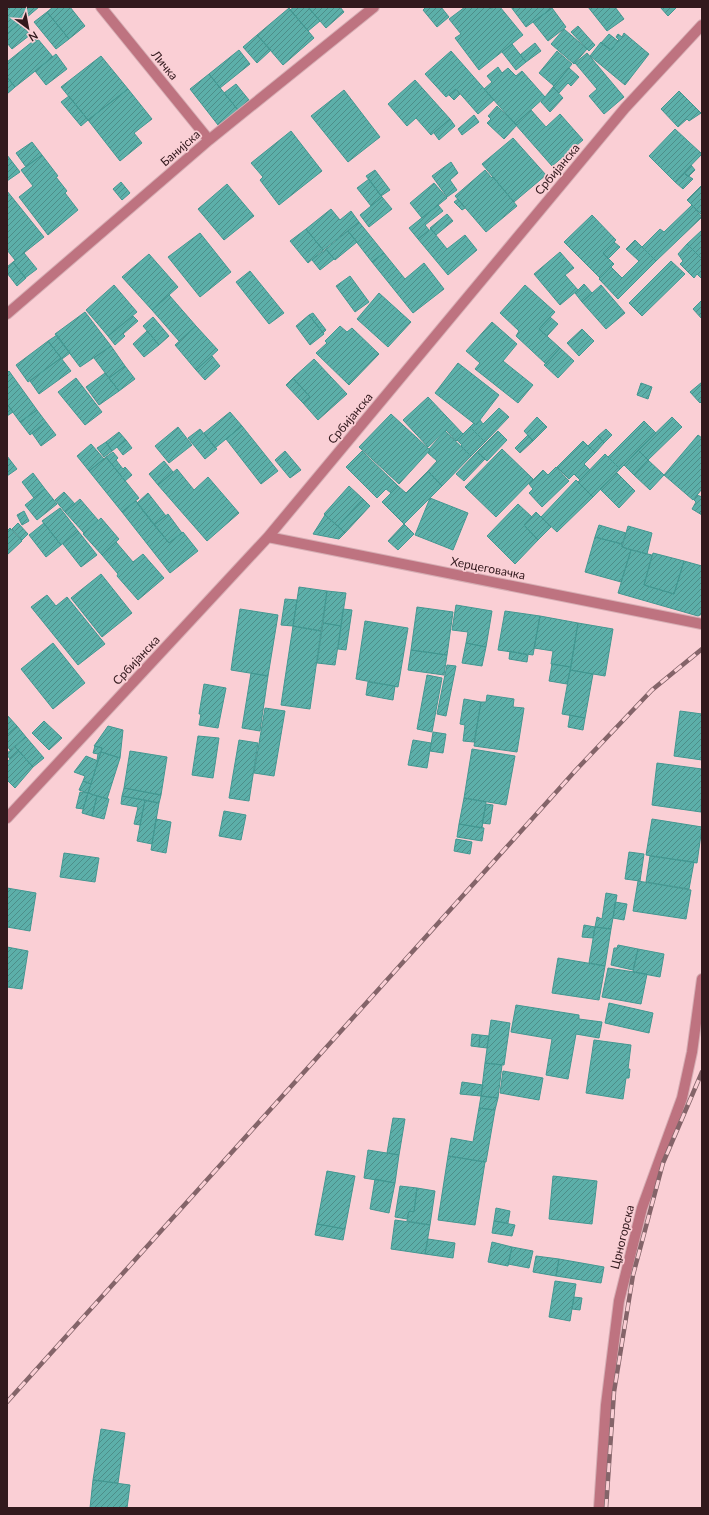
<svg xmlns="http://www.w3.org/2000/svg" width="709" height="1515" font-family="Lato,sans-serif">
<defs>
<pattern id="building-hatch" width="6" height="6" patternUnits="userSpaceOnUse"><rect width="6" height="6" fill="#5cafa9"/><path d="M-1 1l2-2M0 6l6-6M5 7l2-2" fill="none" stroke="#4d8e89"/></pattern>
</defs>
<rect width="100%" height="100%" fill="#facfd5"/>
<path fill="url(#building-hatch)" stroke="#439791" d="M7,7h32l-32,27z
M53,7h17l15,19 -16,13 -22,-27z
M294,7h14l12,14 -12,10 -18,-21z
M308,7h32l4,5 -18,16z
M426,7h15l8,10 -12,10 -14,-17z
M465,7h24l2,2 3,-2h6l23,28 -44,35 -24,-32 6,-4 -12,-15z
M511,7h39l1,2 -25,18z
M588,7h27l9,12 -17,12z
M660,7h17l-9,9z
M289,8l25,30 -31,27 -26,-30z
M552,8l14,19 -18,14 -15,-19z
M47,12l22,27 -13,10 -22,-27z
M20,23l10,12 -18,14 -5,-6v-9z
M578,26l17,19 -6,6 -18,-19z
M564,29l23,20 -13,15 -23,-20z
M624,33l25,21 -24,31 -35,-29 11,-14 10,8 8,-10 -3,-3 2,-3 4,3z
M609,34l9,7 -7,9 -10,-7z
M257,35l14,15 -14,13 -14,-16z
M37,38l16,19 -38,30 -8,-10v-15z
M535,43l6,8 -15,11 -6,-7z
M512,44l14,18 -10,8 -14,-18z
M239,50l11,14 -30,24 -11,-14z
M451,51l43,49 -16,14 -22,-25 -10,8 -21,-23z
M557,51l15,13 -18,22 -15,-13z
M587,53l37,44 -20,17 -15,-18 8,-7 -22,-26z
M56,54l11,15 -21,16 -11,-14z
M101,56l27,33 -40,31 -27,-33z
M498,67l4,6 6,-5 8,8 6,-5 23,26 -30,27 -31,-35 8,-7 -5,-6z
M569,68l10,9 -8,9 -3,-3 -9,10 -6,-6z
M209,74l29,36 -20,15 -28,-36z
M7,77l8,10 -8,7z
M415,80l35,39 -19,16 -15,-17 -9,8 -19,-22z
M236,84l13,16 -11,10 -14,-17z
M553,87l10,11 -13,14 -9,-10z
M128,89l24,30 -18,14 8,10 -22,18 -32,-41z
M456,89l4,5 -6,6 -5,-5z
M344,90l36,47 -32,25 -37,-46z
M679,91l22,22 -12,8 -2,-2 -9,8 -17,-18z
M69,96l19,24 -7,6 -20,-24z
M497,106l20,19 -13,14 -17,-16 4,-4 -3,-3z
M531,110l15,17 14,-13 23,26 -31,26 -37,-42z
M474,115l5,7 -17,13 -4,-6z
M450,119l5,7 -16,14 -5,-7z
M675,129l27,25 -27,28 -26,-26z
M291,131l31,40 -43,34 -19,-25 3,-3 -12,-14z
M513,138l33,37 -32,27 -32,-38z
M32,142l10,13 -16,12 -10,-14z
M7,155l13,17 -13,9z
M42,155l16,21 -2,1 11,14 -2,2 13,17 -30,25 -29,-38 14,-11 -12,-16z
M451,162l7,11 -8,7 7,10 -10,7 -15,-21z
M691,165l4,5 -7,7 -4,-4z
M375,170l15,20 -9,6 -15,-20z
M485,170l7,8 1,-1 24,29 -31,26 -31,-36z
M684,173l9,6 -10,10 -8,-7z
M369,179l13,18 -11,9 -14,-18z
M121,182l9,11 -8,7 -9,-11z
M434,183l13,15 -25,20 -12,-15z
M227,184l27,32 -30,24 -26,-31z
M702,185v30l-15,-15z
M7,191l37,46 -29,23 -8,-10z
M382,197l10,12 -23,18 -9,-12z
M458,199l7,9 -3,2 -8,-8z
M438,205l5,6 -18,14 4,5 -11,9 -9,-11z
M692,205l10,12 -46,44 -14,-14 18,-18 4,3z
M331,209l9,11 11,-9 8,11 -36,28 -17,-21z
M447,214l6,7 -17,14 -6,-7z
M592,215l24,25 -13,13 11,11 -14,14 -36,-36z
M359,222l25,31 -12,9 -24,-31z
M306,229l17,21 -15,13 -18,-22z
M431,229l16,20 18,-14 12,15 -29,25 -30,-36z
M702,230v29l-15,-15z
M348,231l9,11 -22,18 -9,-11z
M200,233l31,39 -31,25 -32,-40z
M635,240l21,21 -38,38 -19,-20 12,-12 11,11 17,-17 -13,-12z
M614,242l6,5 -12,12 -5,-6z
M687,244l15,15v20l-5,-5 -3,4 -14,-14 3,-3 -5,-7z
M326,249l8,10 -14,11 -8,-10z
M560,252l14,16 -9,7 13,15 -18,15 -26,-31z
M24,253l13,16 -12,9 -12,-16z
M384,253l21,26 19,-16 20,26 -31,24 -41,-51z
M149,254l29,33 -26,23 -30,-33z
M671,261l14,13 -43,42 -13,-13z
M13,262l13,16 -9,8 -10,-13v-6z
M250,271l34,42 -15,11 -33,-42z
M350,276l19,26 -14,10 -19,-26z
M584,284l8,9 -10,9 -7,-9z
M114,285l23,27 -29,24 -22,-26z
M525,285l30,27 -16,17 21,19 -14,16 -30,-28 3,-5 -19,-18z
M601,285l24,28 -19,16 -24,-27z
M379,293l32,29 -23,25 -31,-28z
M169,295l27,31 -17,15 -27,-31z
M702,300v19l-9,-10z
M85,312l26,34 -31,21 -25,-33z
M313,313l13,17 -3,3 -14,-18z
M309,315l15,19 -14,11 -14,-19z
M133,316l5,5 -15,13 2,2 -10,9 -7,-9z
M153,317l16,19 -10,9 -16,-19z
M550,317l8,7 -11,12 -8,-7z
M492,322l25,22 -14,17 30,24 -15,18 -43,-34 5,-6 -14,-12z
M196,326l22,24 -22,20 -21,-25z
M340,326l7,6 5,-4 27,26 -30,31 -33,-32 11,-10 -2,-2z
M582,329l12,12 -15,15 -12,-13z
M147,331l12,14 -15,12 -11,-13z
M57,335l13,18 -8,6 -14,-18z
M48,341l13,17 -33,24 -12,-17z
M111,346l14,20 -16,12 -15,-20z
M560,348l14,13 -16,17 -14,-13z
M212,356l8,10 -15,14 -9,-10z
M61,358l10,13 -32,23 -9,-13z
M314,359l33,35 -29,26 -15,-17 7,-6 -17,-19z
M458,363l41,32 -23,30 -41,-32z
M125,366l10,13 -16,12 -10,-13z
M9,371l28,39 -17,12 -13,-18v-31z
M105,373l14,18 -20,14 -13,-18z
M76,378l26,34 -17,13 -27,-33z
M293,378l17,19 -7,6 -17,-18z
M702,382v19l-2,2 -10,-11z
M641,383l11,4 -4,12 -11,-4z
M428,397l35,37 -7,7 -10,-11 -18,17 -25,-27z
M7,404l6,8 -6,4z
M499,408l10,9 -24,25 -15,-15 4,-4 2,2 4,-5 3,4z
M37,410l9,12 -16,13 -10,-13z
M230,412l12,14 -27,22 -11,-15z
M391,414l39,36 -31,34 -40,-37z
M537,417l10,10 -14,14 -9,-10z
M672,417l10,10 -34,33 -10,-10z
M644,421l12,12 -36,36 -12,-12z
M46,422l10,13 -15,11 -9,-13z
M242,426l36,45 -17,13 -35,-45z
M178,427l14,18 -23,18 -14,-17z
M470,427l15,15 -14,14 -10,-10 1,-1 -5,-5z
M200,429l17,20 -12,10 -17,-21z
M606,429l6,6 -8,8 -6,-7z
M445,431l26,25 -29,30 -14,-15 9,-10 -9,-8 2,-3 -1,-1z
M498,431l9,9 -20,21 -10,-9z
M119,432l7,8 -14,11 -6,-9z
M528,435l5,6 -13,12 -5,-5z
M698,435l4,3v51l-9,11 -29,-25z
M598,436l6,7 -9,10 -7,-7z
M126,440l6,8 -9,7 -6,-8z
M583,441l12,12 -11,11 6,6 -10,10 -6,-6 -5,5 -12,-12z
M106,442l6,9 -8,6 -7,-9z
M91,444l13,15 -15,12 -12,-15z
M502,449l31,30 -37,38 -31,-30z
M638,450l10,10 -14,15 -10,-10z
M285,451l16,19 -11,8 -15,-18z
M362,451l36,35 -7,7 -5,-4 -9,9 -31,-31z
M113,452l5,6 -2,2 7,9 2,-2 7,8 -7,6 -19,-24z
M477,452l8,7 -21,22 -8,-7z
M605,454l15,15 -27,28 -15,-15z
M7,456l10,13 -10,7z
M106,457l33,41 -17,14 -33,-41z
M648,460l16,15 -14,15 -16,-15z
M164,461l9,11 -15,13 -9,-11z
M556,467l13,14 -27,26 -13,-14 4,-4 -4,-5 14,-14 5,5z
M177,469l17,21 14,-13 31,36 -32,28 -49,-56z
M428,471l14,15 -38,38 -22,-22 16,-16 8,7z
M33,473l12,16 -11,9 -12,-16z
M617,473l18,18 -16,17 -19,-19z
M576,480l17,17 -36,35 -16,-15z
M349,486l14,13 -25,27 -14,-12z
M45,489l12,15 -20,16 -12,-15z
M64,492l11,12 -10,8 -10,-12z
M148,493l18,23 -12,9 -17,-22z
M697,495l5,2v18l-10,-6 4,-7 -2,-2z
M430,498l38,15 -15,37 -38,-15z
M80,499l18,21 -14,13 -19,-21z
M363,499l7,7 -25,27 -7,-7z
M136,501l33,42 14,-11 15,19 -28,22 -48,-61z
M518,504l14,13 -8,8 14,15 -23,24 -28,-28z
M60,508l18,23 -17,14 -19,-24z
M24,511l5,10 -7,4 -5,-10z
M536,512l15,15 -13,13 -14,-15z
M168,514l14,19 -13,10 -15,-18z
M325,515l20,18 -6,6 -26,-5z
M101,518l18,21 -17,16 -19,-21z
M18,523l10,11 -6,6 -10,-11z
M44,523l17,22 -15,12 -17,-22z
M404,524l10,10 -16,16 -10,-9z
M599,525l27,8 -4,11 -27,-7z
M628,526l24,7 -5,21 -25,-7z
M10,528l12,13 -15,14v-24z
M78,531l19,24 -16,12 -18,-23z
M595,537l27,7v3l9,3 -10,32 -36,-10z
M116,542l17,20 10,-8 21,24 -26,22 -21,-24 1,-2 -16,-19z
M631,550l21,5 -8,30 30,9 10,-33 18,5v48l-4,2 -80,-23z
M653,553l31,8 -10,33 -30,-9z
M101,574l31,39 -30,24 -31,-39z
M299,587l28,4 -6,40 -28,-5z
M327,591l19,2 -5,33 -18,-3z
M47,595l9,11 11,-9 38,47 -27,21 -47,-58z
M285,599l12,1 -4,26 -12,-1z
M456,605l36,6 -6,36 -20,-4 2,-11 -16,-2z
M417,607l36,5 -6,43 -36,-5z
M240,609l38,6 -10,61 -37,-6z
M343,609l9,1 -6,40 -8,-1z
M505,611l35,5 -7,39 -35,-5z
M540,616l38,7 -7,44 -20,-3 2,-13 -19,-3z
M365,621l43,7 -10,59 -42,-8z
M323,623l18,3 -6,39 -18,-2z
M578,623l35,6 -8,47 -35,-6z
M293,626l28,5 -11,78 -29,-4z
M53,643l32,40 -32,26 -32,-40z
M466,643l20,4 -4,19 -20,-3z
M411,650l36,5 -3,20 -36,-5z
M510,651l18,4 -1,7 -18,-3z
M552,664l19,3 -4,17 -18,-3z
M447,665l9,1 -10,50 -9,-2z
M570,670l23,4 -8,44 -23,-4z
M251,673l17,3 -8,55 -18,-3z
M427,675l15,3 -10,54 -15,-3z
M368,682l27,4 -2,14 -27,-5z
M204,684l22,4 -8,40 -19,-3 2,-11h-2z
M487,695l27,4 -1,8 11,1 -7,44 -43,-6 7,-44h5z
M464,699l17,3 -7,40 -11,-1 2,-16 -5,-1z
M265,708l20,3 -11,65 -20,-3z
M680,711l22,3v46l-28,-4z
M7,715l10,11 -10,9z
M570,715l15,3 -2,12 -15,-3z
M44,721l18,17 -13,12 -17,-17z
M17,726l9,11 -16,13 -3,-4v-11z
M108,726l15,4 -3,28 -19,-6 1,-4 -8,-2z
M433,732l13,2 -3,19 -13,-2z
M198,736l21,2 -6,40 -21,-3z
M26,737l18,21 -11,9 -18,-20z
M239,740l19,3 -9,58 -20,-3z
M413,740l18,3 -4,25 -19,-3z
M95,746l7,2 -4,13 -1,-1 1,-6 -5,-1z
M15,747l4,4 -9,8 -3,-4v-2z
M472,749l43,7 -9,49 -42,-7z
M19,751l14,16 -18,21 -8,-8v-18z
M130,751l37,6 -6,38 -37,-7z
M101,752l19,6 -13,41 -19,-6z
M86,756l12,5 -7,23 -8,-3 2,-5 -11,-4z
M657,763l45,6 -1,43 -49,-7z
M83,781l8,3 -3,9 -9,-3z
M124,788l37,7 -2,8 -37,-7z
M80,792l8,1 -5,16 -7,-1z
M88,793l9,3 -5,20 -10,-3z
M97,796l12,3 -5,20 -12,-3z
M122,796l23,4 -5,25 -6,-1 4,-17 -17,-3z
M464,798l22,4 -4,26 -23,-4z
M145,800l14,3 -7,41 -15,-3z
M486,804l7,1 -3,19 -8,-1z
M224,811l22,4 -5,25 -22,-4z
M156,819l15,3 -5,31 -15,-3z
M652,819l50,8 -5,36 -51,-8z
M459,824l25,4 -2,13 -25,-4z
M456,839l16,3 -2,12 -16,-3z
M629,852l15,2 -4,27 -15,-2z
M64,853l35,5 -4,24 -35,-5z
M650,856l44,6 -5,27 -43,-7z
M638,881l53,9 -5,29 -53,-8z
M7,888l29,5 -6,38 -23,-4z
M606,893l11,2 -6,34 -16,-2 2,-10 5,2z
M615,902l12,2 -3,16 -11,-2z
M584,925l11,2 -2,11 -11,-1z
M595,927l16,2 -6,37 -16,-3z
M618,945l20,4 -5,21 -22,-5 3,-17h3z
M7,947l21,4 -6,38 -15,-2z
M638,949l26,5 -4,23 -27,-5z
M558,958l47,8 -6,34 -47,-7z
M608,968l39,6 -6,30 -39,-7z
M609,1003l44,10 -4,20 -44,-10z
M516,1005l63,10v4l23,3 -3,16 -23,-4 -8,45 -22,-4 6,-36 -41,-7z
M491,1020l19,3 -6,42 -19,-2z
M472,1034l8,1 -1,12 -8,-1z
M480,1035l9,1 -2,12 -8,-1z
M594,1040l37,5 -3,24h2l-1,9h-3l-3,21 -37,-6z
M485,1063l17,2 -4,33 -17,-2z
M503,1071l40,7 -4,22 -39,-7z
M462,1082l21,3 -2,11 -21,-2z
M481,1096l17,2 -3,12 -16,-2z
M479,1108l16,2 -9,52 -38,-6 3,-18 22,4z
M393,1118l12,1 -6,36 -12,-2z
M368,1150l31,5 -4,28 -31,-5z
M448,1156l37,6 -10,63 -37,-5z
M327,1171l28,5 -10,53 -28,-5z
M553,1176l44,5 -5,43 -43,-5z
M375,1179l20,4 -6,30 -19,-4z
M400,1186l17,2 -3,24 -5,-1 -2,8 -12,-2z
M417,1188l18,3 -5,34 -23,-4 2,-10 5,1z
M496,1208l14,3 -2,12 -14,-2z
M395,1220l35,5 -5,29 -34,-5z
M494,1221l21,4 -3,11 -20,-3z
M317,1224l28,5 -2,11 -28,-5z
M428,1239l27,4 -2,15 -28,-4z
M492,1242l20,5 -4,19 -20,-4z
M512,1247l21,4 -4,17 -21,-4z
M536,1256l23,3 -3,17 -23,-4z
M559,1259l45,8 -3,16 -45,-7z
M555,1281l21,3 -6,37 -21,-4z
M574,1297l8,1 -2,12 -8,-1z
M101,1429l24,4 -7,50 -25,-3z
M93,1480l37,5 -3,23h-37z"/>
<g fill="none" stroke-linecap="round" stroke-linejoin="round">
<defs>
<path id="minor" d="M101,7l108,133
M7,314l202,-174 165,-133
M268,537l434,87
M7,818l261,-281 357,-429 77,-83
M599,1508l7,-103 13,-104 23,-93 40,-110 10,-46 10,-73"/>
</defs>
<use href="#minor" stroke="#d6aeb4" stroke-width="12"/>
<use href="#minor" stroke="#be7380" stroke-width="10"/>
<defs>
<path id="rail" d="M7,1402l569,-632 76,-80 50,-41
M606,1508l8,-116 19,-117 30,-112 39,-91"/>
</defs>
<use href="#rail" stroke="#846469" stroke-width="4.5"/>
<use href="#rail" stroke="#facfd5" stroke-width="3" stroke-dasharray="9" stroke-linecap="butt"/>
</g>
<g text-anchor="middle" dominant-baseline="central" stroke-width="3.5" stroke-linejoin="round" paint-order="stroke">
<g font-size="12" fill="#32191d" stroke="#facfd5">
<text transform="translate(165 65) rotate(51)">Личка</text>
<text transform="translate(180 148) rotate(-41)">Банијска</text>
<text transform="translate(557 169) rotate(-50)">Србијанска</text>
<text transform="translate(350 418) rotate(-50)">Србијанска</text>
<text transform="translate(488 568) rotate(11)">Херцеговачка</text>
<text transform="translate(136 660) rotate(-47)">Србијанска</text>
<text transform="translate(622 1237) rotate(-76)">Црногорска</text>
</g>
</g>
<rect width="709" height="1515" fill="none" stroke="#32191d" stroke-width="16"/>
<g transform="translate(28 28) rotate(148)" stroke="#facfd5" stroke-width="3" paint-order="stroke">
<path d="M0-3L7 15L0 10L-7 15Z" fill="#32191d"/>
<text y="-6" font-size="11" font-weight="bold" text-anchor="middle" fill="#32191d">N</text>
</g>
</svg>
